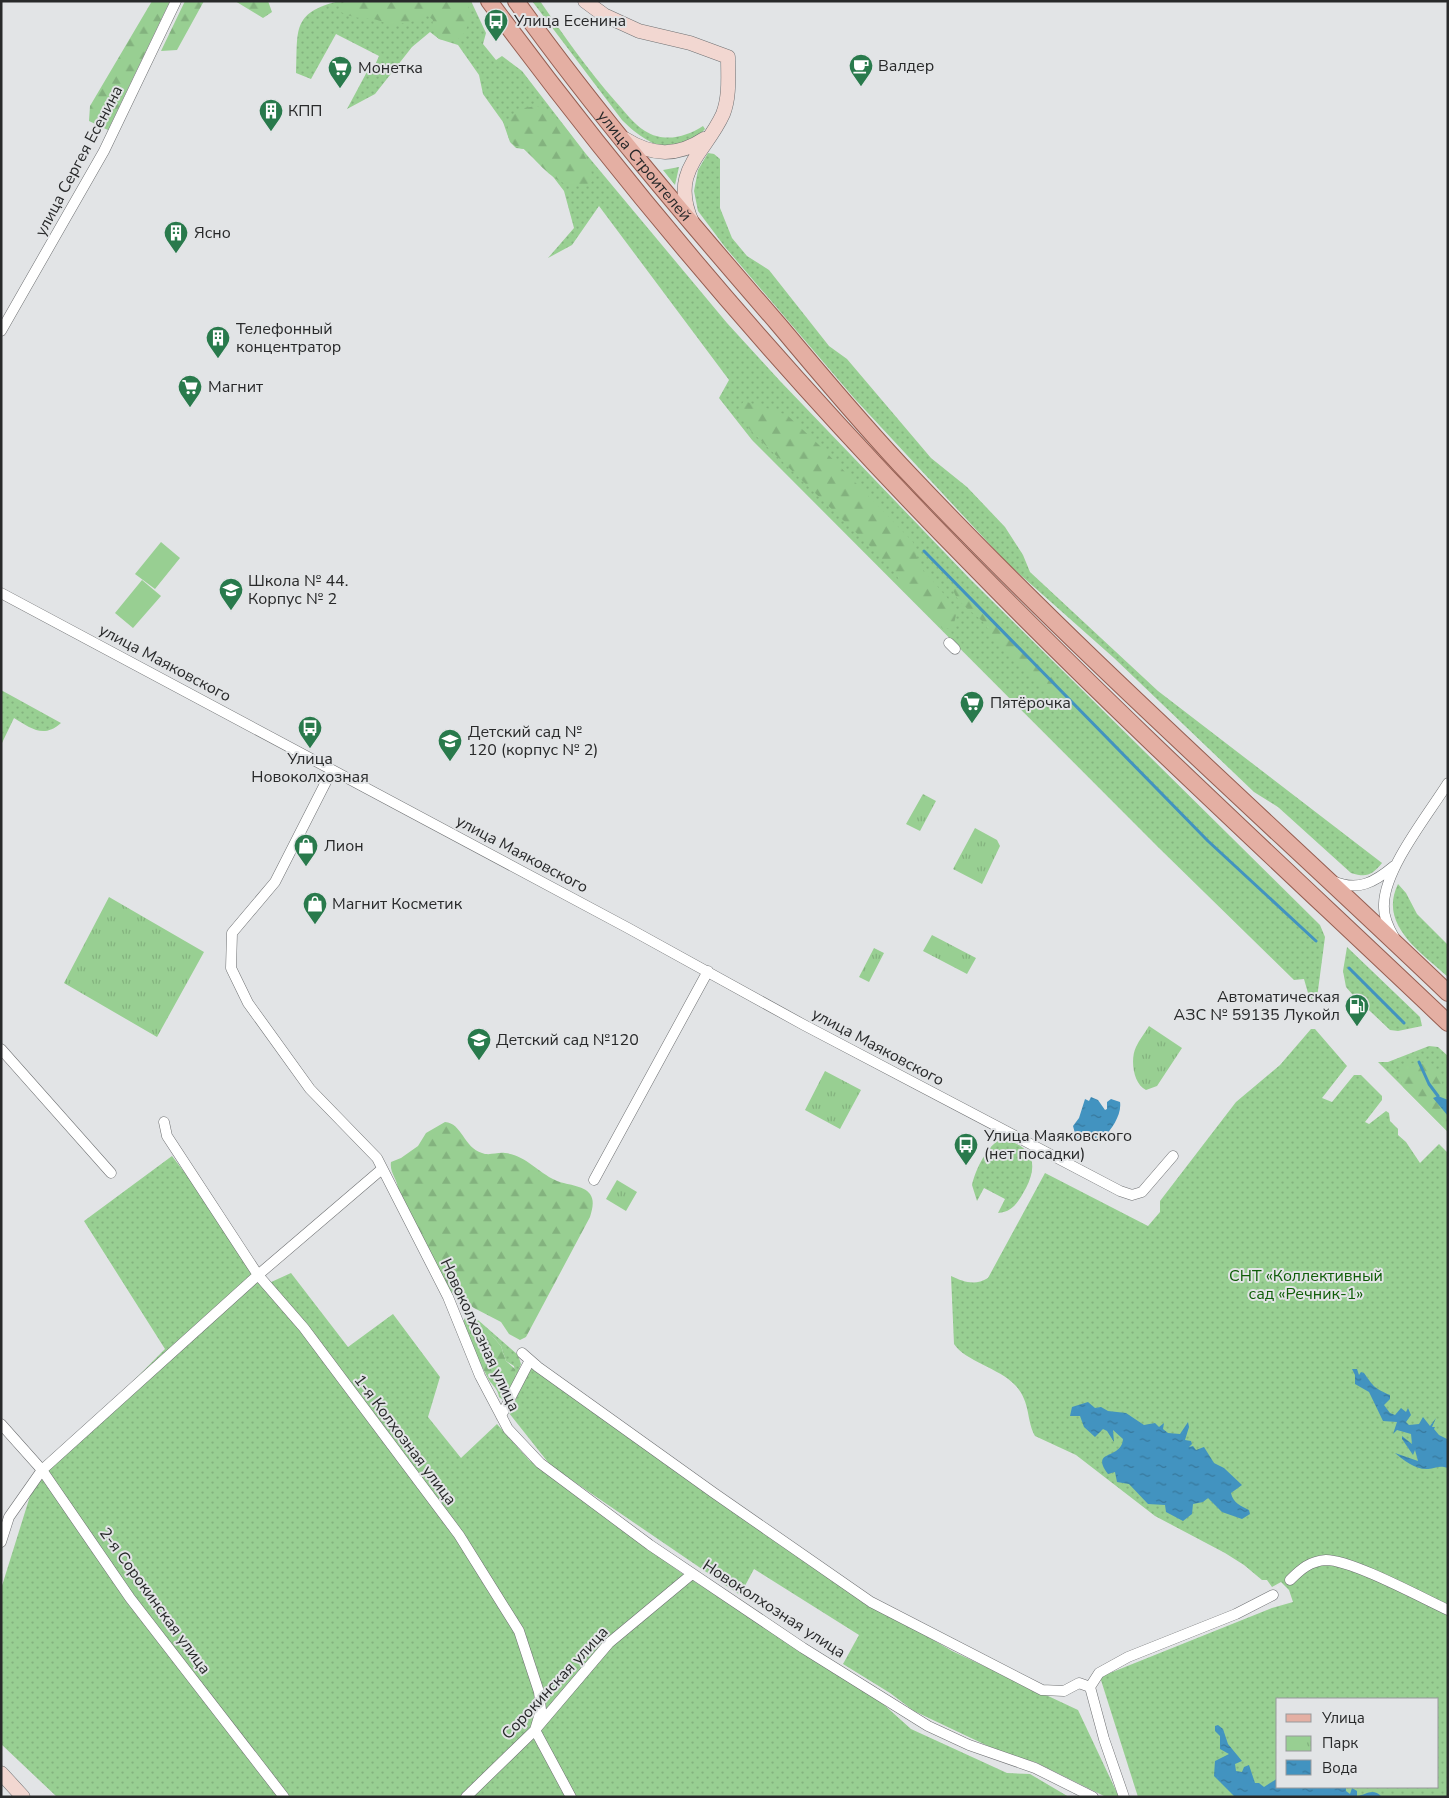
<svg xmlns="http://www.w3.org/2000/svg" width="1449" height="1798" font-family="'Nunito Sans',sans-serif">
<defs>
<pattern id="grass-dots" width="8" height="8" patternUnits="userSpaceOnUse" patternTransform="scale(1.25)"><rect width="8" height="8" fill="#98cf92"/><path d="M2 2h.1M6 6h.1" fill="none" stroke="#83b27e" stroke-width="1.8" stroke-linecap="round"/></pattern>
<pattern id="forest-firs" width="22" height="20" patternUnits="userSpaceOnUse" patternTransform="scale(1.25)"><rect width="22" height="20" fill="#98cf92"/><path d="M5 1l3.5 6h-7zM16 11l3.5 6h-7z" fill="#83b27e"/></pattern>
<pattern id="park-tufts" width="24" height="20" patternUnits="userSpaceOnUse" patternTransform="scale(1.25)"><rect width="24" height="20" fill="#98cf92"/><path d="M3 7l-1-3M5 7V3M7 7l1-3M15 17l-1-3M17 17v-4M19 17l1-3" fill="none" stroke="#83b27e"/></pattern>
<pattern id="water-ripples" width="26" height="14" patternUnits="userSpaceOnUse" patternTransform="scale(1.25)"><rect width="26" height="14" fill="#4293c0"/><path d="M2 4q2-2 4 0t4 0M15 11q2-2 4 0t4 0" fill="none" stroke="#37789c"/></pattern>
</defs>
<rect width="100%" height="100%" fill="#e2e4e6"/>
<path fill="url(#grass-dots)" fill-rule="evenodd" d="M339,1h132l15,32 -3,11 13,16 6,-4 20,15 64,83 141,169 53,58 190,198 350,346 5,12 -8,61 -7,2 -6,-21 -10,1 -135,-132 -407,-408 -33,-42 10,-18 -130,-174 -27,39 -24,13 26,-30 -10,-37 -13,-17 -27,-25 -8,-1 -6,-6 -7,-20 -20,-28 -4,-19 -21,-30 -19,-6 -9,-7 -18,15 -37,47 -28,15 22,-41 6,-3 4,-9 -43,-22 -25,45 -15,-6c2,-43 -5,-60 43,-72z
M532,1h8c24,35 48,69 76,101 9,10 18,22 29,29 19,12 41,6 58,-5l2,3c-27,33 -58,16 -83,-9z
M708,153l6,1 6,5v49l12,30 15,18 22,14 60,76 18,13 84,99 36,29 38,40 18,28 7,17 128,119 224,172c-10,12 -15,15 -31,10l-73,-66 -24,-15 -140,-134 -106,-94 -154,-166 -129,-151 -27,-36 -4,-20 4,-21z
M679,167l-4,18 -12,-15z
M1,690l60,33c-18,16 -30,5 -47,-5l-13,27z
M1398,884l8,9 11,21 31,31v32c-27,-25 -70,-52 -50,-93z
M1347,947l73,70 2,9 -24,5 -8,-1 -38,-36 -6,-7 -3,-16z
M1311,1029h4l32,37 -25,32 10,4 22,-27h7l21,21v4l-17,22 4,2 17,-13 3,2 1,8 8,8v6l8,7 14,21 19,-19 9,9v644h-310l-38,-120 172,-69 21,-6 -4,-12 -8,-8 -9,5 -5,-7h-5l-18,-15 -19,-12 -70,-37 -79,-61 -41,-19c-9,-16 -4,-34 -20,-51 -16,-17 -50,-24 -61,-41l-3,-68c13,6 24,10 37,2l57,-105 103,53 12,-14v-11l76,-99 44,-37zM1278,1699h160v88h-160z
M1429,1046l9,1 10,9v76l-70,-70h10z
M1003,1139c29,7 36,24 23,49 -7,12 -12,24 -28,25l7,-14 -21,-11 -7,13 -5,-16c3,-14 16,-43 31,-46z
M172,1156l97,127 22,-10 57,74 45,-33 47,63 -12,40 33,41 36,-34 32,36 151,112 202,131 29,26 96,44 23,1 39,23h-1012l-56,-53v-155l34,-109 130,-131 -81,-128z
M471,1317l7,3 40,35 3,9 -5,13 -2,-11 -8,-5 -5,-15 -7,-8 -26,-20z
M531,1368l326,227 95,56 126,59 41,87h-13l-71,-35 -26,-6 -95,-45 -24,-18 -47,-29 16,-29 -105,-66 -14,26 -189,-129 -42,-53z"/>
<path fill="url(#forest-firs)" d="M152,1h18l-62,129 -19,-9 1,-15z
M185,1h19l-27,49 -16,1z
M235,1h33l4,11 -9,6z
M346,1h121l4,18 -7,14 -6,6 -6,2 -13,-2 -7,-12 1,-7 -6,-5c-7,6 -25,9 -35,9 -7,0 -12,-4 -19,-5 -11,-1 -22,-1 -32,-7v-8z
M537,106c5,3 13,6 17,10 14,13 41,47 38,66 -29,14 -48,-14 -68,-33 -22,-3 -21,-30 -3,-40 5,-2 11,-2 16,-3z
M744,401l43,14 31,29 95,98 6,23 30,35 7,15 -3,13 -10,1 -40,-41 -7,-14 -22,-24 -123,-119 -14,-20z
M953,587c18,3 37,30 50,42 20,20 40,38 59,60l-3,9c-12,-1 -54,-45 -63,-56 -5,-6 -8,-14 -13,-20 -9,-10 -29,-20 -30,-35z
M1426,1062l15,17 4,18 -7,-1 -4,2 14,18v16l-45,-45 -5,-16 8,-7z
M445,1122c17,1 19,26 37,31 7,3 15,-1 23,0 20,2 33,19 50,27 10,5 29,5 35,14 5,7 2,16 0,23l-64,120 -6,3 -11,-6 -8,-12 -27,-14 -25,-18 -52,-96c4,-13 -8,-19 -6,-32l10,-4 17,-12 8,-13z
M465,1318l7,1 22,19 7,8 5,15 9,8 1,8 -13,23 -4,-3c-1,-8 -6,-11 -10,-17 -10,-18 -19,-38 -26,-58z"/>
<path fill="url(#park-tufts)" d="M923,794l13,7 -16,30 -14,-7z
M975,828l22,12 3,6 -18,38 -29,-15z
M109,897l95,55 -47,85 -93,-54z
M932,935l44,23 -9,16 -44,-23z
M874,948l10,5 -15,29 -10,-5z
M1149,1026l33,22 -25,38 -11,4c-13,-6 -16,-31 -10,-43 3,-7 9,-14 13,-21z
M825,1071l36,19 -21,39 -35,-19z
M617,1180l20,12 -11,19 -20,-12z"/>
<path fill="#98cf92" d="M161,542l19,16 -25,31 -20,-15z
M142,580l19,16 -28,32 -18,-15z"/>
<path fill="url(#water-ripples)" d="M1438,1096l10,4v16l-15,-18z
M1091,1097l7,3 7,10 2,-1v-7l4,-3 9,3c2,12 -8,27 -16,35l-22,4 -6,-4 -3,-11 6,-8 6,-19 4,2z
M1352,1369h5l2,6 2,-3 3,1c9,13 11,16 26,22v4l-6,6 6,8 5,2 6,-7 5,4 2,-4 3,7 -5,7 3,3 10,-1 4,-7 7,9 6,-8 -4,9h3l-1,2 5,6 8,4 1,29c-9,-3 -12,0 -20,1 -12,1 -25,-9 -33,-16l23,8 -3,-11 -2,5 -11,-16v-3l10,8 -1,-10 -14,-4 -4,4 4,-12 -14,-1 -14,-29 -14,-8v-9z
M1088,1402l7,6 6,-1 7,4 18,2 18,12 11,-2 4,4 5,-4 -1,6 5,4 12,1 8,-12 1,5 -4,13 6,1 1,3 -3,3 4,-1 3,4 8,-3 10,16 10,5 18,17 -11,8c2,10 10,13 18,17l1,4 -8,5 -20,-7 -14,-14 -5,4 -10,2 -1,10 -9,7 -17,-9 -1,-7 -17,-1 -19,-20 -12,-2 -2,-10 -7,2c-19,-25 14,-14 15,-35l-10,-9 1,12 -7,-11 -4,-2 -8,8 -11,-10 -4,-11h-10l2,-9z
M1218,1725l5,4 5,15 14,17 -7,3 1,7 6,1 2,-5 5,-2 6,18h4l5,4 14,-9v9h68v4l4,3 2,-6 5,3v5c10,-1 15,-9 25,1h-147l-21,-21 1,-15 14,-7 -9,-5v-13l-5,-5v-5z"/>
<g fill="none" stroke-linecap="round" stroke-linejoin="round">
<path stroke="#4293c0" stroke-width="3" d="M924,551l284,290 108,100
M1349,968l55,55
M1419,1062l10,22 9,12"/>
<defs>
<path id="street" d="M1,331l103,-180 72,-150
M1,593l627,335 176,97 316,166 12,4 10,-3 31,-36
M949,643l6,6
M332,770l-57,112 -43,51 -1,35 17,35 62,86 67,69 71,139 32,79 28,53 32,34 110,82 153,103 125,78 41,19 66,23 58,29
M1333,881c25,11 42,1 61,-15
M1394,937c-6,-10 -11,-21 -10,-33 1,-36 44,-89 64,-121
M1,1049l110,124
M164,1122l3,14 91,139 46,53 155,207 60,96 20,61 2,18 -6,20 36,67
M594,1180l114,-209
M522,1353l16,14 176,126 157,109 171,88 22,1 15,-8 11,4
M501,1416l29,-56
M1,1424l41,46 88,128 154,199
M1,1542l8,-25 33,-47 216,-195 124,-106
M1290,1580c11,-11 20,-19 36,-20 26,0 96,38 122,50
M466,1797l69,-67 74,-87 83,-69
M1124,1797l-20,-58 -14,-52 9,-14 29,-16 108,-43 37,-19"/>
<path id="secondary" d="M585,1l19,14 35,16 51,12 38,14c0,19 2,39 -5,57 -18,40 -54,56 -31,108
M625,139c27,17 52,18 79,0
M1,1773l22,24"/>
<g id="primary">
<path d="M489,1c147,199 308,386 481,562 154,158 318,308 478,460"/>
<path id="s1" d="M516,1c81,113 172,219 263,324 43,51 85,102 131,150 171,181 358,346 538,518"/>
</g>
</defs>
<use href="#street" stroke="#6e7072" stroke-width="11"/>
<use href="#secondary" stroke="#6e7072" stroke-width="15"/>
<use href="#primary" stroke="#965e51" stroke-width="18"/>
<use href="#street" stroke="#fff" stroke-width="10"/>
<use href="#secondary" stroke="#f2d7d1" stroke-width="14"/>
<use href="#primary" stroke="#e4afa3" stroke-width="16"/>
</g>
<defs>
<symbol id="bus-pin" viewBox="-11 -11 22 30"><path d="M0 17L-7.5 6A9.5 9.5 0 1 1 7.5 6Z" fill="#297a4c" stroke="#e2e4e6"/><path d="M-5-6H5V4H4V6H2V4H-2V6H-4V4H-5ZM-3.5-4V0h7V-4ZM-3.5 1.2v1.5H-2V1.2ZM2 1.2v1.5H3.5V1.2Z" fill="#fff"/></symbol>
<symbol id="cafe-pin" viewBox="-11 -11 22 30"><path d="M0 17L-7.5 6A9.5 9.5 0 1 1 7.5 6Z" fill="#297a4c" stroke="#e2e4e6"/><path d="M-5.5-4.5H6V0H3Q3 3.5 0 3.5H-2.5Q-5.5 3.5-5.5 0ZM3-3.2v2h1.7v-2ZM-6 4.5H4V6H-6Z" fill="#fff"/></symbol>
<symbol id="supermarket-pin" viewBox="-11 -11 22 30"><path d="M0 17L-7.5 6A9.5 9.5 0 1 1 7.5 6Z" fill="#297a4c" stroke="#e2e4e6"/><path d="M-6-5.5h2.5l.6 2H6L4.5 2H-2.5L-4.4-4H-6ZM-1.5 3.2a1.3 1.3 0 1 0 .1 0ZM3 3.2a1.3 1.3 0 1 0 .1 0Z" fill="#fff"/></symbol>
<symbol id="building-pin" viewBox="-11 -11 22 30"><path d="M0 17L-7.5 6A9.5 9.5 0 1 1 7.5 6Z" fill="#297a4c" stroke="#e2e4e6"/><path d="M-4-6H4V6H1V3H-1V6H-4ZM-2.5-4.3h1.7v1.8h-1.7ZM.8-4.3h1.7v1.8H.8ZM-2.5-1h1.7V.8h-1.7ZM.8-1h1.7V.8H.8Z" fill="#fff"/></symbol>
<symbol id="school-pin" viewBox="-11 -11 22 30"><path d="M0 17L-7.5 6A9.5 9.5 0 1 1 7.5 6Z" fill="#297a4c" stroke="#e2e4e6"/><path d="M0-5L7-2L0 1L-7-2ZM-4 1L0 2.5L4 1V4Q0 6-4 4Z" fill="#fff"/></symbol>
<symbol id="shop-pin" viewBox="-11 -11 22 30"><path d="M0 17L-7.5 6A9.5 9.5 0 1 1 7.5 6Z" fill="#297a4c" stroke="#e2e4e6"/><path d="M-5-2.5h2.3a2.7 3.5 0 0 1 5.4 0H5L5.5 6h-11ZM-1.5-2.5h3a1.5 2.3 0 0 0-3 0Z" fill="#fff"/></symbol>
<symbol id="fuel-pin" viewBox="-11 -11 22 30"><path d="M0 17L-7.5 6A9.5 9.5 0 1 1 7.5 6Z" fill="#297a4c" stroke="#e2e4e6"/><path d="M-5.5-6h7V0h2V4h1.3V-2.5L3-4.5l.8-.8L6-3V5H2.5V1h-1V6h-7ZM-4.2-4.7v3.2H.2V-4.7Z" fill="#fff"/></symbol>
</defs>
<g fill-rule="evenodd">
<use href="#bus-pin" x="482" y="7" width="28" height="38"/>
<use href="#cafe-pin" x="847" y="52" width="28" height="38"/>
<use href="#supermarket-pin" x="326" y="54" width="28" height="38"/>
<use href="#building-pin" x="257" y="97" width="28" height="38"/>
<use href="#building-pin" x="162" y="219" width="28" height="38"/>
<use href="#building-pin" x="204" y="324" width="28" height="38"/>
<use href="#supermarket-pin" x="176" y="373" width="28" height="38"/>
<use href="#school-pin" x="217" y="576" width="28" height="38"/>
<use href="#supermarket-pin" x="958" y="689" width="28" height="38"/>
<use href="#bus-pin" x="296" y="714" width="28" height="38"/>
<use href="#school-pin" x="436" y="727" width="28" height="38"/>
<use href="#shop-pin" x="292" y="832" width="28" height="38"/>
<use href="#shop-pin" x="301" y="890" width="28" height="38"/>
<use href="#fuel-pin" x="1343" y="992" width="28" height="38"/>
<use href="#school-pin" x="465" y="1026" width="28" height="38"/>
<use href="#bus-pin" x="952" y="1131" width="28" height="38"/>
</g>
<g text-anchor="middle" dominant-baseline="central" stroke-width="4" stroke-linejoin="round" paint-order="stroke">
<g font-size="16" fill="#28292a" stroke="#e2e4e6" text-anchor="start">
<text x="514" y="21">Улица Есенина</text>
<text x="878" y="66">Валдер</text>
<text x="358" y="68">Монетка</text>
<text x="288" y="111">КПП</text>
<text x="194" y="233">Ясно</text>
<text x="236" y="329">Телефонный<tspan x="236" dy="18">концентратор</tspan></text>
<text x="208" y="387">Магнит</text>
<text x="248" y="581">Школа № 44.<tspan x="248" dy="18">Корпус № 2</tspan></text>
<text x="990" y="703">Пятёрочка</text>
<text x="468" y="732">Детский сад №<tspan x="468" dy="18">120 (корпус № 2)</tspan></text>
<text x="310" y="759" text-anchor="middle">Улица<tspan x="310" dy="18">Новоколхозная</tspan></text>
<text x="324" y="846">Лион</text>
<text x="332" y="904">Магнит Косметик</text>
<text x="1340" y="997" text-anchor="end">Автоматическая<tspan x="1340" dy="18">АЗС № 59135 Лукойл</tspan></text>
<text x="496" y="1040">Детский сад №120</text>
<text x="984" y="1136">Улица Маяковского<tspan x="984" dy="18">(нет посадки)</tspan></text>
</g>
<g font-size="16" fill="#28292a" stroke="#e2e4e6">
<text transform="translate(79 161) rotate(-62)">улица Сергея Есенина</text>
<text stroke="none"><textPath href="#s1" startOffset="209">улица Строителей</textPath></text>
<text transform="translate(165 663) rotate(28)">улица Маяковского</text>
<text transform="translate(522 854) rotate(28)">улица Маяковского</text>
<text transform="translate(878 1047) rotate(28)">улица Маяковского</text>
<text transform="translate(480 1335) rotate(65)">Новоколхозная улица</text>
<text transform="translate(405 1440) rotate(53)">1-я Колхозная улица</text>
<text transform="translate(155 1601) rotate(54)">2-я Сорокинская улица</text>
<text transform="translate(774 1609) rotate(33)">Новоколхозная улица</text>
<text transform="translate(555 1683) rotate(-47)">Сорокинская улица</text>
</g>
<g font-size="16" fill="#0e5c07" stroke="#e2e4e6">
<text x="1306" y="1276">СНТ «Коллективный<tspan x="1306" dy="18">сад «Речник-1»</tspan></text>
</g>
</g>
<rect width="1449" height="1798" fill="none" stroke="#28292a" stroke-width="5"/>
<rect x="1276" y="1698" width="162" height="90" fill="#e2e4e6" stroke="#98999b"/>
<rect x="1286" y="1714" width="25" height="8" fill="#e4afa3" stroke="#98999b"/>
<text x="1322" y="1723" font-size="15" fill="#28292a">Улица</text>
<rect x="1286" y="1736" width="25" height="15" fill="url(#park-tufts)" stroke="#98999b"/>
<text x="1322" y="1748" font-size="15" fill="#28292a">Парк</text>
<rect x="1286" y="1760" width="25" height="15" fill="url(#water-ripples)" stroke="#98999b"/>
<text x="1322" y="1773" font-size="15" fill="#28292a">Вода</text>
</svg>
